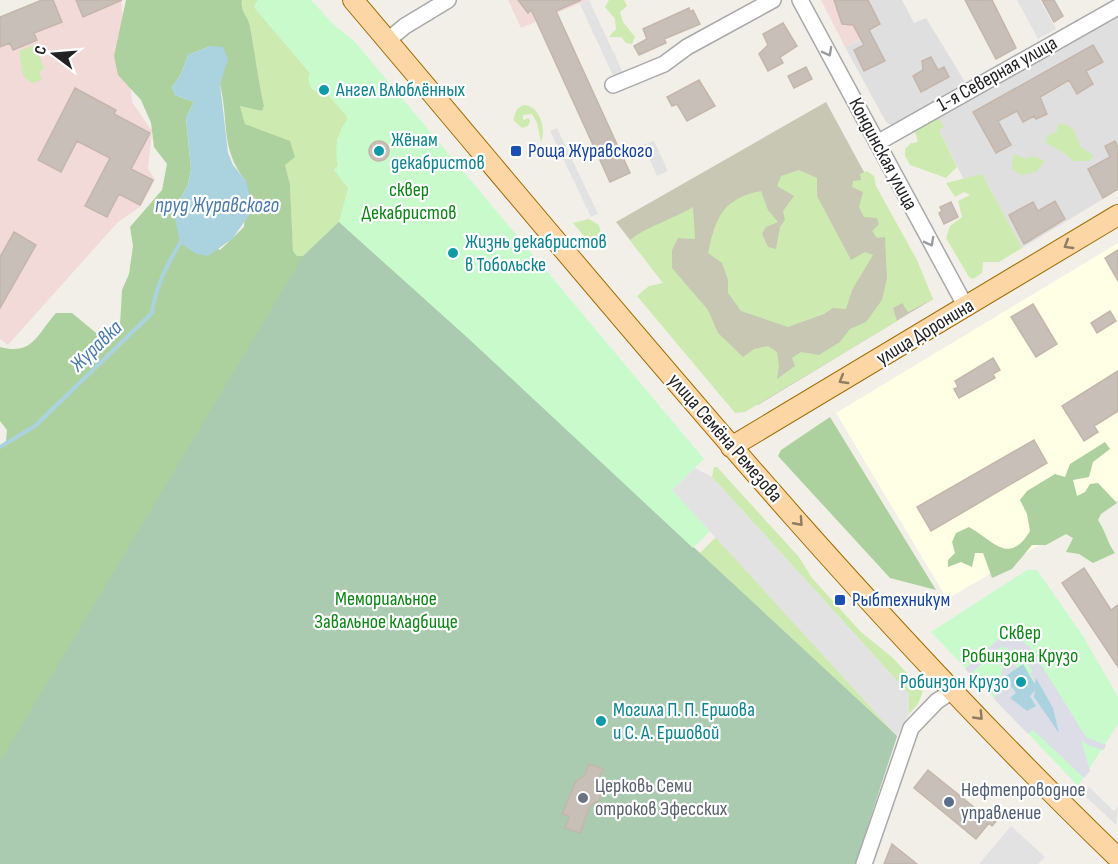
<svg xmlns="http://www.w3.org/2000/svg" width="1118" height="864" font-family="'Sofia Sans Condensed',sans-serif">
<rect width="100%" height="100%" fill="#f2efe9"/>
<path fill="#e0dfdf" d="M834,0h68l12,23 12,-5 39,64 -68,42 -6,1 -5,-3 -41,-75 15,-7 -12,-15 -6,-1z
M1118,14v176l-96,58 -40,-74 -12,5 -7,-1 -24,-48 5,-3 -13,-10z"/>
<path fill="#f2dad9" d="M41,0h80l11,102 20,29 -4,37 7,12 -14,26 -24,17 -109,122 -8,-6v-322z
M508,0h80l-67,28z
M821,0h13l8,24 9,-2 10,17 -16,8z"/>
<path fill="#ffffe5" d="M1118,243v256l-171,100 -111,-186z"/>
<path fill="#c7c7b4" d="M826,102l107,197 -175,106 -142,-183z"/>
<path fill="#cdebb0" d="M242,0h16l-4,7 95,112 -12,21 1,26 -4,4 39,30 -70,56h-6l-4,-5 -3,-67 -5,-19 -40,-41 -5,-18 22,5 2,-5c-6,-27 -9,-53 -14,-80 -2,-10 -10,-15 -8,-26z
M609,0h15l3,6 -7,6 3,10 12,15 -3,7 -6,-1 -5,-6h-12l7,-8 -1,-10 -10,-12z
M35,45l9,23 -5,5 3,7 -10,3 -9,-7 -4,-25z
M523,105c16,-1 24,24 18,37l-4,-19 -5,-9 -9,1v5l6,-2 1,3 -2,5 -6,2 -9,-8 4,-11z
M931,117l8,2 5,8 -5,3 18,37 -11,11 -36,-13 -5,-9v-7l6,-6 7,-1 -3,-10 5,-7z
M1063,123l10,6 8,18 13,9 -5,5h-16c-9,-10 -17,-12 -28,-19l3,-7 9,-3 1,-8z
M1014,154l12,5 8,-3 11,5 -9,11 -15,3 -10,-7z
M799,170l18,8v18l34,64 14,-8 8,3 -21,35 -6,19 -13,-1 -9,6 -36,13 -47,-16 -13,-18v-13l-6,-17 -14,-10c8,-36 14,-54 53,-62l7,19 10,12 -12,5 -4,7 6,13 8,2 4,-22 5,-7 -2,-9 11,-15 -17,-10 4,-10z
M867,171l7,5 2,10 41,74 16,39 -25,13 -6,-9 -9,5 4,13 -152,91 -10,1 -98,-117 12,-10 14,-3 -33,-43c16,-13 43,-21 63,-33l2,32 -17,-1 -6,12v18l36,42 10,23 25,24 11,-8 14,-3 9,6 2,14 -2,13 18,-13 -3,-8 9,-6 18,3 21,-13 10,-13 16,-7 16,-22 5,-22 -2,-41 -8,1 -5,-7 7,-7 -2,-6 -13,-1 -5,-10 4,-15 -11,-5 1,-6 8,-1 -1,-6z
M982,174l40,74 -23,14h-16l-1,11 -9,6 -4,-2 -23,-39 4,-12 12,-9 -4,-16 12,-6 -6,-3 -9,5 -9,-14z
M589,219l10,6 2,9 -6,6 -7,1 -15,-18z
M714,467h3l82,90 13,21 49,54 32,26 30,33 -5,13 -9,10v-20l-197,-217z
M716,537l181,199 -197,-183z"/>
<path fill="#add19e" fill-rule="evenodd" d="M126,0h116c-2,11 6,16 8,26 5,27 8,53 14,80l-2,5 -22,-5 5,18 45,17 5,16 -10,8 5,19 3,67 4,5h7l35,-34 129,116 429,398 -42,128h-855v-417l6,-6 1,-11 -7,-9v-74c33,9 37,-13 56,-34h16l29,24 10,-1 9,-11 2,-35 7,-16 4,-28 -3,-19 32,-37 5,-26 -13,-17 -3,-24 -10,-23 -23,-25 -4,-19zM211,46l11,30 -2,8c9,38 0,66 26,97l-2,46 -24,23 -45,-33 3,-14 10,-18 3,-16 -5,-51 8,-16 -19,-7 -3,-8 9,-13 7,-19z
M830,417l106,173 -46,-12 -112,-122 3,-6z
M1105,442l5,7 -17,13 -4,15 -16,3 4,16 8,-4 5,-8 8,-1 19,20 -16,11 -3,6c8,12 9,22 17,33l-22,10 -14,-9 -13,-2 7,-14 -7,-4 -20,11h-14l-20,24 -20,9 -9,-25h-8l-3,14 -11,-5 -13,5v-7l7,-7 -3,-11 4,-9 13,-6c25,14 40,39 61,4l-3,-17 -7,-14 7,-9 28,-17 10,3 5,-13z"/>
<path fill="#aacbaf" d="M339,222l129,116 429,398 -42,128h-855v-103l303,-505z"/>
<path fill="#c8facc" d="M258,0h53l23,25 21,17 349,417 -32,31 38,41 -17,17 -225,-210 -129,-116 9,-34 -14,-18 4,-4c-4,-18 -1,-32 10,-48l-22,-26 -6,2 -9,-6 -3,-9 2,-6 -56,-66z
M1027,570h10l46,66 35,61v27l-40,62 -147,-154z"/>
<path fill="#e2e2e2" d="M589,0l35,75 -9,5 -35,-76z
M1017,0h23l16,29 -18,10z
M557,128l41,86 -7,3 -41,-86z
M654,141l14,30 -11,5 -14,-31z
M695,468l17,9 197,217v20l-12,22 -225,-246z
M1089,787l25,24 4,-4 -2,18 -33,-31z
M1011,826l34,31 -7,7h-59z"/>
<path fill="#dddde8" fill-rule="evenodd" d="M1002,636l14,1 14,10 56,90 20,8 -2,5 -14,-4 -9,-6 9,31 -6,7 -51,-48 -5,4 -34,-35 15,-51 -8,-1 -31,27 -5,-5zM1014,648l8,6 10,17 -2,2 4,7 -4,16 -20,2 6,-5 -12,-16 13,-9 -6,-9z"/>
<path fill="#aad3df" d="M211,46l12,1 5,12 -8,25 8,69 5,12 13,16 5,20 -1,13 -18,25 -24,17 -11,-2 -17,-11 -5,-26 3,-14 10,-18 3,-16 -5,-51 8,-16 -19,-7 -3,-8 9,-13 7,-19z
M1023,664l12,20 1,-6 17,30 6,25 -25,-36 1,-7 -5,6 6,10 -9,5 -17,-13 6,-5 -12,-16z"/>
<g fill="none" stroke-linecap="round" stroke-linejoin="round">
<path stroke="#aad3df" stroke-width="4" d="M0,447l35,-21 117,-113c3,-25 15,-48 28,-70"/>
</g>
<path fill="#c7bfb8" stroke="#c4b6ab" stroke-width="1.5" d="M42,0h11l9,22 -28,11 3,7 -24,10 -3,-7 -10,4v-30z
M76,0h46l-39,17z
M518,0h63l-25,11 74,162 -20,9 -74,-162 -5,-10 -3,3z
M834,0h34l12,24 -11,6 16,31 -21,10 -10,-21 10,-5 -11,-20 -11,-1z
M965,0h27l24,48 -20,11z
M1042,0h12l9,16 -9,6z
M689,8l1,4 3,-2 7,14 -36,15 2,4 -27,12 -5,-9 13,-7 -4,-10z
M783,23l14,23 -17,11 3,6 -15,8 -9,-17 9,-9 -5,-11z
M1093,45l10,17 -17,9 7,13 -16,10 -8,-14 -29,17 7,17 -11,5 -2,-3 -11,6 -6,-11 -19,10 13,24 -15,8 -23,-41z
M931,57l7,13 6,-3 5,10 -28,15 -8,-16 10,-6 -1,-9z
M806,67l6,12 -18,9 -6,-12z
M699,80l16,26 -28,15 -10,-17 -5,2 -5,-9z
M75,88l41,22 -2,4 36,19 -19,36 22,11 -13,25 -21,-11 -12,23 -22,-11 25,-48 -33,-17 -16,31 -23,-12z
M369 151a10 10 0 1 1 20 0a10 10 0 1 1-20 0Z
M1115,141l3,7v41l-15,9 -15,-29 22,-12 -5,-11z
M1055,201l10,18 -41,25 -15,-29 24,-13 5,9z
M951,202l7,15 -14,7 -5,-11 3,-2 -2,-4z
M14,232l22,13 -36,63v-51z
M1118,250v31l-13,-23z
M1033,304l24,40 -21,13 -25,-40z
M1110,311l6,10 -19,12 -6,-10z
M993,358l7,12 -7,4 2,4 -36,20 -5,-9 4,-2 -3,-6z
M1118,371v40l-24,15 4,6 -14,9 -22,-35z
M1034,440l13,23 -116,68 -14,-24z
M1084,568l27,42 7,-5v62l-56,-84z
M589,764l14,5 -5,11 4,10 -3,11 -9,4 -10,28 -15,-5 4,-12 -7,-2 14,-33 9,-6z
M928,770l57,46 4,-5 9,8 -6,7 -3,-3 -13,16 -62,-51z
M892,844l25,20h-33z"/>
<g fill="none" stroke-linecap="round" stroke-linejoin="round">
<defs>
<path id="minor" d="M800,0l166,307
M388,40l17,-14 43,-26
M613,85l51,-21 23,-17 86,-47
M877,143l241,-136
M864,864l47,-136 26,-27 17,-11"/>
<path id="major" d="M353,0c248,292 489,592 765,858
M731,447l387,-232"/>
</defs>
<use href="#minor" stroke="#a9a9a9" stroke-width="18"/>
<use href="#major" stroke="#a06b00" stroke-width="22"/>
<use href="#minor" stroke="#fff" stroke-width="15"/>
<use href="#major" stroke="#fcd6a4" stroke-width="20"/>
</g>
<defs><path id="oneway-chevron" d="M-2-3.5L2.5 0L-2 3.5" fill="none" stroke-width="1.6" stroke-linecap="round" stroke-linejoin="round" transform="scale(1.5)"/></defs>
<g stroke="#9c9c9c">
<use href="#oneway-chevron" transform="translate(828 52) rotate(62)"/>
<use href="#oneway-chevron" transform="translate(930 242) rotate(62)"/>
</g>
<g stroke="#8f7c63">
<use href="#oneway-chevron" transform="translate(1068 245) rotate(149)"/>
<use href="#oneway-chevron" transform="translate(843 380) rotate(149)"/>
<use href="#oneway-chevron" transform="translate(799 522) rotate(48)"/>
<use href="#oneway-chevron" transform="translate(979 716) rotate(46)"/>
</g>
<g fill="#0f9aa8" stroke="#fff" stroke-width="2">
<circle cx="324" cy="90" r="6"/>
<circle cx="379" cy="151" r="6"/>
<circle cx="453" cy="253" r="6"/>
<circle cx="1021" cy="682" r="6"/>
<circle cx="601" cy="721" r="6"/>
</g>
<g fill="#1a4fb4" stroke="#fff" stroke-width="2">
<rect x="510" y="145" width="12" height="12" rx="3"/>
<rect x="834" y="594" width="12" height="12" rx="3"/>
</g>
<circle fill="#6b7280" stroke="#fff" stroke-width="2" cx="583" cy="798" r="6"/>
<circle fill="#5c6f8a" stroke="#fff" stroke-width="2" cx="949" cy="802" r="6"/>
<g text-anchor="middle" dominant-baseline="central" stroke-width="4.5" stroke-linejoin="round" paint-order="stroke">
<g font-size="20" fill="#222" stroke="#fff">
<text transform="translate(997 74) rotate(-29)">1-я Северная улица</text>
<text transform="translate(883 154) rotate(62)">Кондинская улица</text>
<text transform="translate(925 332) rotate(-31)">улица Доронина</text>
<text transform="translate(725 438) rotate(49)">улица Семёна Ремезова</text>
</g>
<g font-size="20" fill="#0d838f" stroke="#fff" text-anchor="start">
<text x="336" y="90">Ангел Влюблённых</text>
<text x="391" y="140">Жёнам<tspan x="391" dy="23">декабристов</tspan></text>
<text x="465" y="242">Жизнь декабристов<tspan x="465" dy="23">в Тобольске</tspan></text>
<text x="1009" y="682" text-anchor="end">Робинзон Крузо</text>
<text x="613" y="710">Могила П. П. Ершова<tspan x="613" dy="23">и С. А. Ершовой</tspan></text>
</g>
<g font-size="20" fill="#164399" stroke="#fff" text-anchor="start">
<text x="528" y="151">Роща Журавского</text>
<text x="852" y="600">Рыбтехникум</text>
</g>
<g font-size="20" fill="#0c8416" stroke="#fff">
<text x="409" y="190">сквер<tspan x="409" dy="23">Декабристов</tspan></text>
<text x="386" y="599">Мемориальное<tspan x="386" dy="23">Завальное кладбище</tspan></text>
<text x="1020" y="633">Сквер<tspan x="1020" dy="23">Робинзона Крузо</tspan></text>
</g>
<g font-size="20" fill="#5b616d" stroke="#fff" text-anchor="start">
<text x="595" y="786">Церковь Семи<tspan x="595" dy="23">отроков Эфесских</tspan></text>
</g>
<g font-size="20" fill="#4e5e75" stroke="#fff" text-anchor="start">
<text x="961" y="790">Нефтепроводное<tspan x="961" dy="23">управление</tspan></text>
</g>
<g font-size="21" font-style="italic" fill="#4a7aab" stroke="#fff">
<text x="217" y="205">пруд Журавского</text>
<text transform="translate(96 346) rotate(-44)">Журавка</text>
</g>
</g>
<g transform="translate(54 54) rotate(286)" stroke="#ffffff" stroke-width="4.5" paint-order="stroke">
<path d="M0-4.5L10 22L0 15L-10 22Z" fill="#222222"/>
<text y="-9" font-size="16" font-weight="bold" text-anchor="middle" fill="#222222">С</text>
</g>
</svg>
